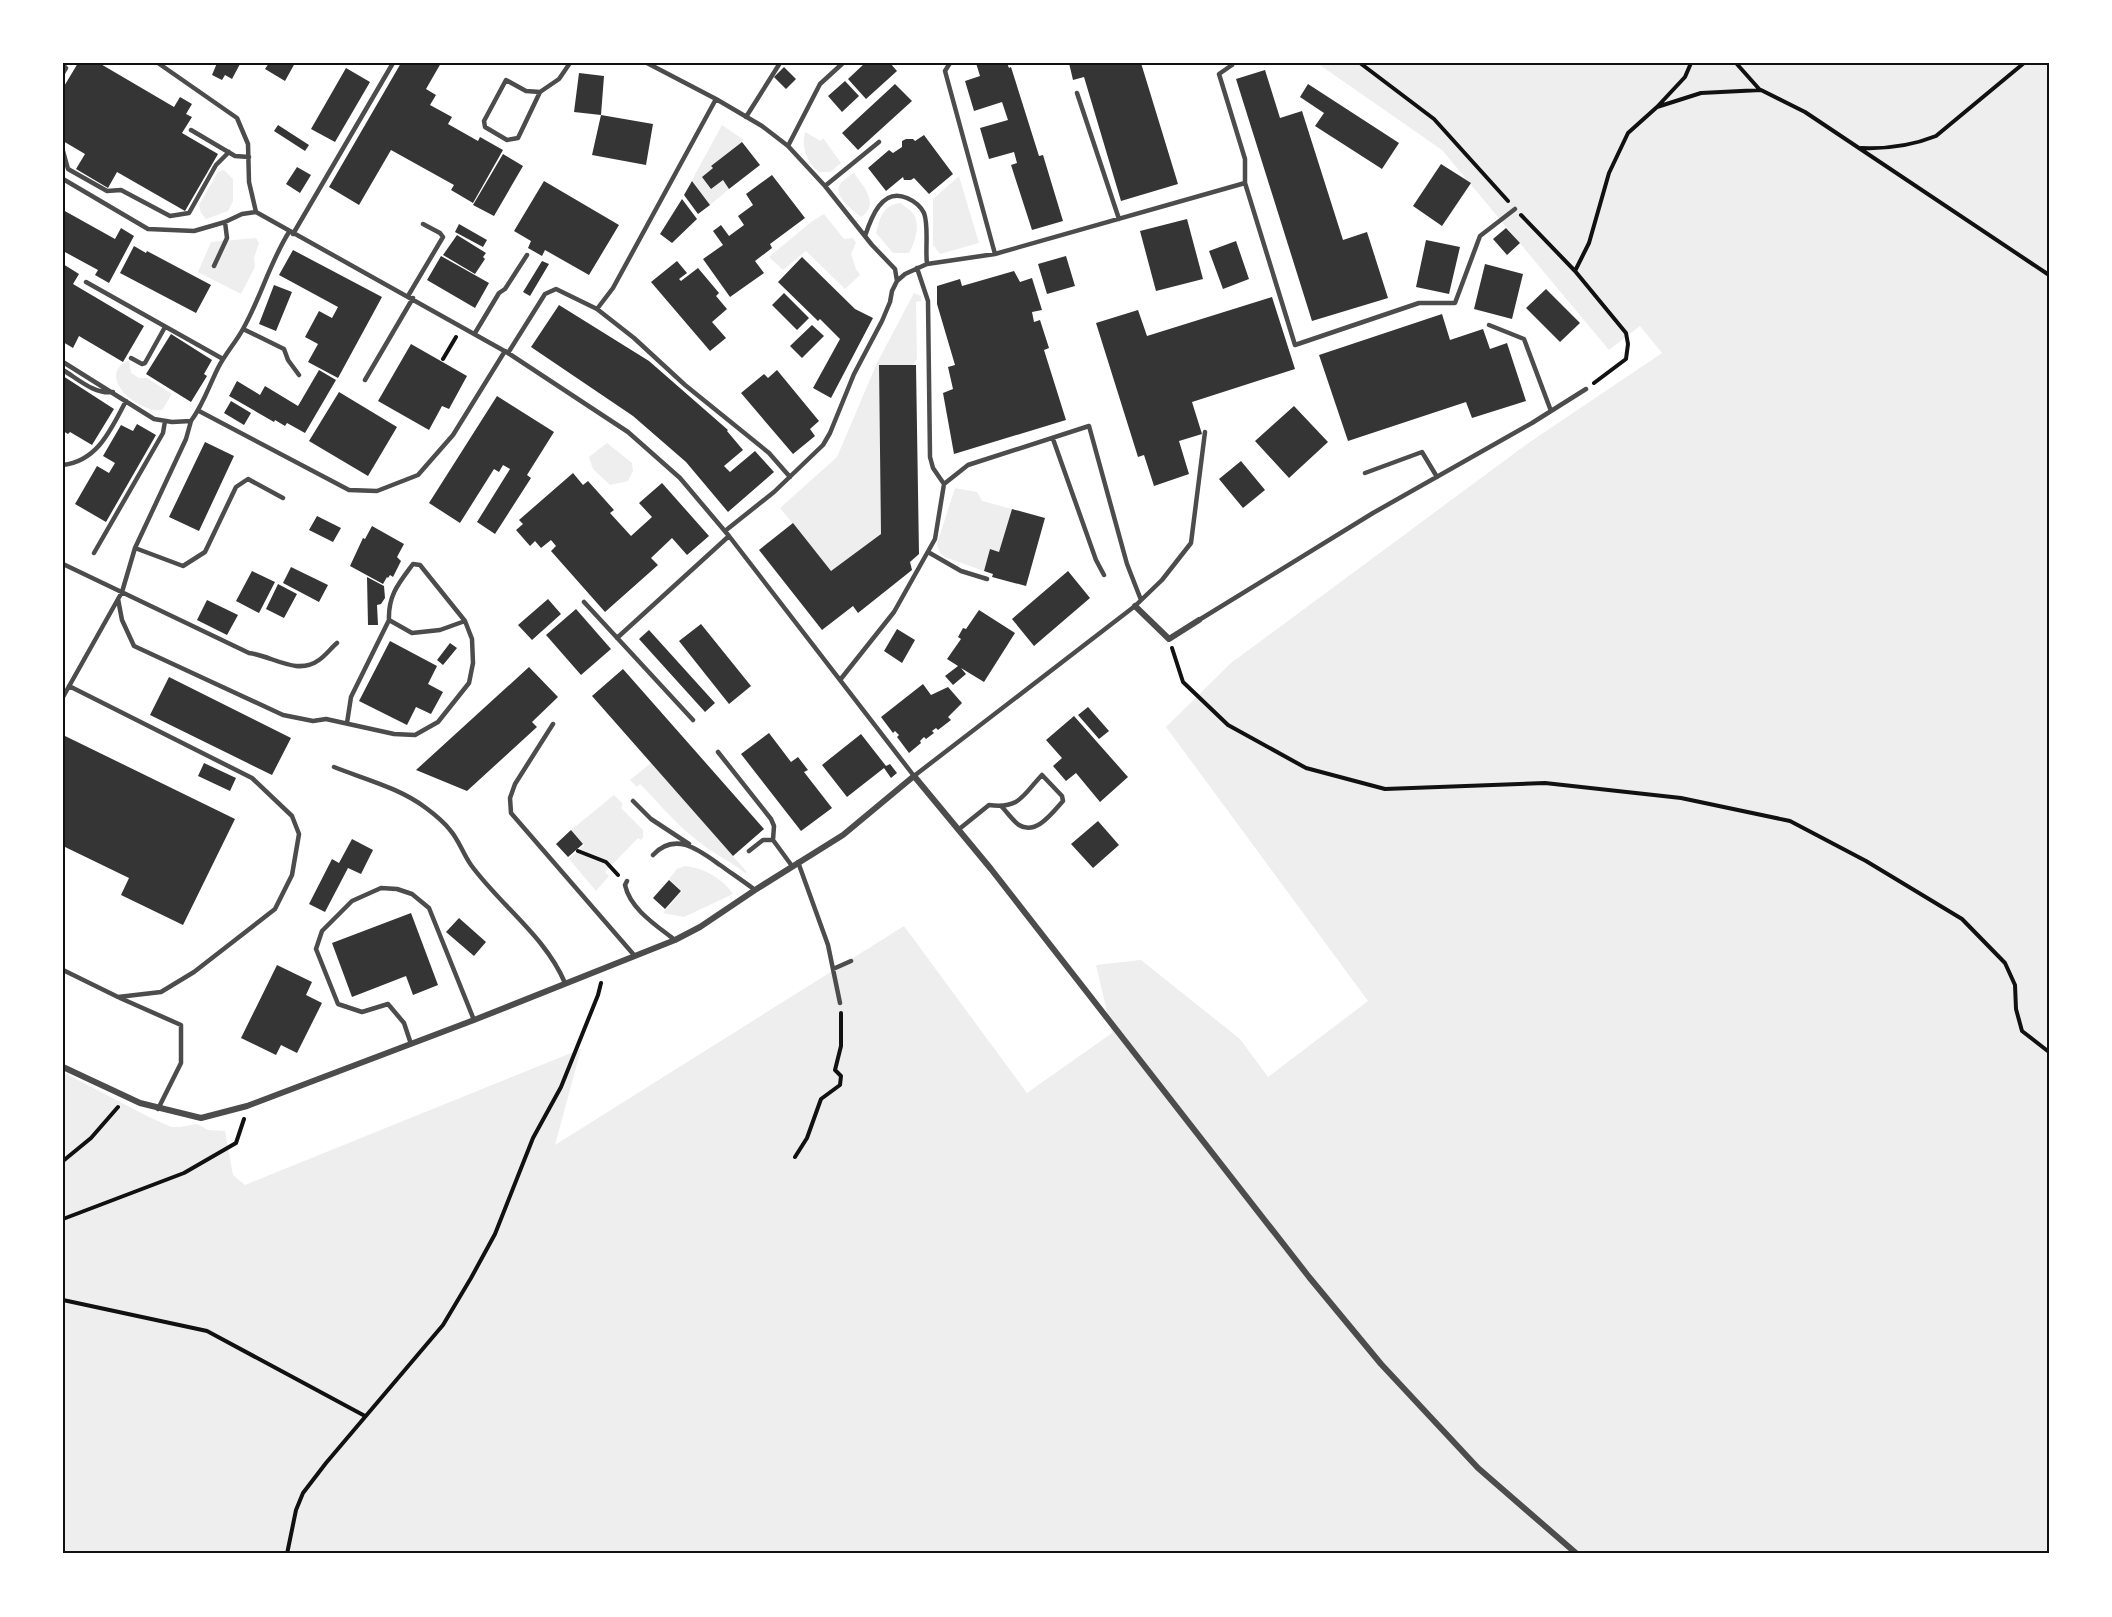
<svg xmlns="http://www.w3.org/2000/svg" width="2112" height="1617" font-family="Overpass,sans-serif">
<rect width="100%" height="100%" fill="#fff"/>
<path fill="#eee" d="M1317,63h732v1491h-1986v-482l84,44 24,11h9l17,-3 11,6 17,1 8,44 12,10 336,-136 -26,96 349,-219 123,167 85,-60 -16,-68 45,-5 99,79 28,38 100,-76 -202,-274 65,-64 296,-219 135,-91 -22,-27 -31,24 -167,-200z
M722,125l22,15 -33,26 2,2 -11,9 9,12 12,-9 6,9 -19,16 -18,-25z
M805,132l16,9 2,-3 18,25 -11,9h-11c-12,-9 -18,-25 -14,-40z
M224,170l9,9v22l-5,10 -22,8 -5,-6 -2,-8 19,-33z
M854,173c10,14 26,31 7,44 -8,-6 -26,-20 -22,-31 2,-5 11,-10 15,-13z
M959,176l20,67 -39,11 -7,-9v-46z
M901,203c3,3 9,7 12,10 8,12 2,29 -4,40h-16l-17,-20c4,-15 6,-28 25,-30z
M824,214l20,25 9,-1 3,5 -5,11 5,15 4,6 -15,14 -39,-38 -23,19 -14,-13 42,-35z
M256,238l3,5 -5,15 1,9 -14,27 -43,-22 13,-30z
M914,293l7,3v5l-5,1 1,57 -4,6h-34l2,169 -50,37 -51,-63 57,-51 40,-94z
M129,360l2,13 8,5h8l25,16 -10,16c-21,4 -69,-33 -33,-50z
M607,443l25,20 1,8 -5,10 -18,4 -17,-16 -4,-12z
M955,488l22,4 5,9 30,8 -13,43 -9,-3 -6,22 -39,-14 -5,-4 -3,-9z
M651,763l96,109 -2,1c-16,-13 -35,-21 -51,-35 -19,-15 -36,-36 -54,-54l-3,3 -7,-7z
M614,795l9,9 -2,4 22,22v8l-2,2 -3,-2 -33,34 4,4 -13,15 -27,-32 15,-14 -13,-15z
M685,866c19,2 38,13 48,28l-49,23 -21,-4 19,-22 -13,-12 8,-10z"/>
<path fill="#353535" d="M78,63h21l75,44 6,-10 12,7 -6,10 6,3 -10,16 36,21 -33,57 -68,-39 -9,16 -32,-19 9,-15 -22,-13v-53z
M217,63h21l2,1 -8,15 -7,-4 -3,5 -10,-5z
M269,63h26l-10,18 -20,-12z
M401,63h40l-15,26 10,6 -6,10 22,12 -4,7 30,17 2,-4 23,13 -30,53 -22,-13 3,-5 -63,-35 -32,55 -30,-18z
M865,63h25l7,8 -31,28 -18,-20z
M976,63h31l2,5 2,-1 28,89 4,-1 20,66 -31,9 -21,-65 6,-2 -3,-11 -25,7 -9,-31 28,-8 -6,-18 -28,9 -9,-30 15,-5z
M1069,63h72l37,121 -57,17 -37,-124 -11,3z
M784,67l12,12 -10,10 -12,-12z
M346,68l24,14 -35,60 -24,-13z
M1265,70l15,48 22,-7 41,129 24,-8 21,66 -76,23 -76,-242z
M579,73l25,3 -3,39 -27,-3z
M845,81l14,15 -17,16 -14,-16z
M895,84l17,17 -54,49 -16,-17z
M1308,84l91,59 -17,26 -67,-43 9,-13 -24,-16z
M601,115l52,9 -7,41 -54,-10z
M278,125l31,20 -4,6 -31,-20z
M924,135l29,39 -24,20 -15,-16 -3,2h-7l-1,-3 -17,14 -18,-23 21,-18 4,3 9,-6v-6l4,-2h7l2,2z
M742,142l18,23 -31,24 -6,-9 -12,9 -9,-12 11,-9 -2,-2z
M503,154l20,12 -29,50 -21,-11z
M1441,164l30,19 -29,43 -29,-20z
M297,167l14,8 -11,18 -14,-9z
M772,175l33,43 -35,26 2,4 -17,13 9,12 -34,24 -27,-38 20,-14 -10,-14 8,-6 8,11 15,-11 -6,-9 15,-11 -7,-11z
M544,181l75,44 -30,50 -44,-25 -3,6 -14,-8 3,-7 -17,-10z
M692,181l18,24 -12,9 -14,-19z
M682,199l15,20 -25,24 -12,-9z
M63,210l52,29 6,-11 13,8 -25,47 -14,-8 3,-5 -35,-19z
M1187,219l16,60 -47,12 -16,-60z
M459,224l28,16 -4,7 -28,-15z
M1506,228l14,15 -13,12 -14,-16z
M457,235l29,18 -3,4 2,2 -10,15 -32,-19z
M1426,240l34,7 -11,47 -33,-7z
M1236,241l13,38 -26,10 -14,-38z
M134,246l12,7 1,-2 64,34 -15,28 -76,-40z
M293,250l89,47 -44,81 -30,-16 10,-18 -13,-7 14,-26 13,7 6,-11 -59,-32z
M441,256l48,27 -14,25 -48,-28z
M1066,256l9,30 -28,8 -9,-30z
M802,257l53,52 18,9 -42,80 -18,-10 27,-49 -20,-20 -2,2 -40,-39z
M542,261l7,3 -19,32 -7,-4z
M677,261l10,12 -8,6 2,2 17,-13 21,25 -3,3 11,13 -15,13 14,16 -16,13 -59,-69z
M63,264l16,10 -6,10 71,42 -21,36 -44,-26 -6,12 -10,-6z
M1485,264l38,10 -11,45 -38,-10z
M1014,271l6,11 12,-4 10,32 -10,2 2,10 6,-2 9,28 -5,2 22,70 -112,34 -11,-61 10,-4 -5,-22 7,-2 -18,-61v-18l23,-7 2,7z
M274,285l18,7 -16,39 -17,-7z
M1546,289l34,34 -20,19 -34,-34z
M784,293l25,25 -12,12 -25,-25z
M1272,297l23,72 -103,33 10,32 -23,7 10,33 -35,12 -10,-31 -6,2 -42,-134 42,-13 9,26z
M559,305l90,56 79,69 -1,1 16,19 -19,16 6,6 25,-21 19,21 -46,40 -42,-50 -53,-46 -102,-69z
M1442,314l8,26 33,-11 7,20 17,-6 19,58 -54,17 -6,-16 -118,39 -29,-86z
M812,325l12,11 -22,22 -12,-12z
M171,334l41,26 -8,14 3,2 -16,26 -45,-28z
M411,344l56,32 -18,33 -7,-3 -13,24 -51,-29z
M879,365h37l3,189 -9,8 2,8 -54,43 -5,-7 -31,24 -63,-80 34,-27 38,48 50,-37z
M319,370l17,10 -31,53 -18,-10 -2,3 -10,-6 -1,2 -45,-26 8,-15 23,14 5,-9 33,20z
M777,370l42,51 -9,8 5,7 -22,18 -52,-61 23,-19 4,4z
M63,376l51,33 -22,36 -22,-13 -2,2 -5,-3z
M339,392l58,35 -29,49 -59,-35z
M497,396l57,36 -27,43 4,3 -36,56 -18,-12 33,-53 -7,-4 -4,7 -5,-3 -34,54 -31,-20z
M231,401l20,12 -7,12 -20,-12z
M1294,406l34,36 -39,36 -34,-37z
M137,424l19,11 -50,87 -31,-18 22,-38 12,7 6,-10 -12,-7 18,-31 12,6z
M205,442l29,14 -35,75 -30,-14z
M1241,461l24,29 -22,18 -24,-29z
M573,473l10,12 5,-4 26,29 -4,3 21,23 21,-19 -13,-14 23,-20 47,53 -22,19 -15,-17 -21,20 7,7 -53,47 -54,-61 5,-5 -5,-6 -10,8 -6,-7 -5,5 -14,-16 7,-6 -4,-4z
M1012,509l33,9 -19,68 -34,-9 1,-3 -9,-3 6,-22 9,3z
M317,516l24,12 -8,14 -24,-12z
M372,526l32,18 -7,13 4,4 -8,16 -3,-2 -2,3 -1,-1 -4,7 -33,-18 13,-28 2,1z
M291,567l37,18 -9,17 -36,-19z
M252,571l23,11 -16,31 -23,-12z
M1068,571l22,27 -56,48 -22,-27z
M367,577l17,9 1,12 -4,6 -4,1 1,20h-10z
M278,584l19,10 -13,24 -18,-9z
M548,599l13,15 -29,26 -14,-15z
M207,600l31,15 -11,20 -30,-15z
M576,609l35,40 -30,26 -35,-40z
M979,610l36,23 -31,49 -23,-14 5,6 -13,11 -8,-9 13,-10 -11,-7 14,-20 -3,-2 5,-9 3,1z
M701,624l50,62 -22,18 -50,-63z
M897,629l18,11 -13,23 -18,-12z
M649,630l66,73 -10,9 -66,-73z
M390,641l47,25 -9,18 15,8 -12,22 -15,-7 -9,18 -48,-24z
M450,643l7,5 -14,17 -6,-5z
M529,667l29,30 -26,25 5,5 -70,64 -51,-21z
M623,669l141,160 -31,27 -141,-160z
M169,677l122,61 -19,37 -122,-60z
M923,684l8,11 17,-8 14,16 -14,14 3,3 -13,10 -2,-2 -4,3 2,2 -8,6 -2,-2 -4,4 1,2 -12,10 -12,-16 2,-2 -4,-4 -2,2 -12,-16z
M1088,707l21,24 -10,8 -21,-24z
M1074,716l54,61 -28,25 -24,-29 -10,8 -13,-15 9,-8 -16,-18z
M769,733l22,29 7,-5 10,13 -4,2 28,36 -31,23 -60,-77z
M861,734l25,32 4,-2 7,9 -6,5 -7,-10 -37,29 -25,-32z
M63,735l172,84 -52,106 -62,-30 8,-17 -66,-32z
M204,763l32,15 -6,13 -32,-15z
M1098,821l21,24 -26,23 -22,-24z
M571,830l12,14 -15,13 -12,-13z
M352,839l21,11 -12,24 -13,-6 -23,44 -16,-8 23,-45 7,4z
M669,880l12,11 -16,18 -12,-11z
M411,913l27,72 -25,10 -7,-19 -54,21 -20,-54z
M459,918l27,24 -12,14 -28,-24z
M277,965l35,17 -6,13 16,8 -25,50 -16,-8 -5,10 -35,-17z"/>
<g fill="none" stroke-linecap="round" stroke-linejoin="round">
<path stroke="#111" stroke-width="4" d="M1360,63l74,56 74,82
M1736,63l24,27
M1657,107l44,-14 60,-3 44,22 244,163
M1861,148c26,1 50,-2 75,-12l88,-73
M1521,215l54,56 51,62 2,11 -2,15 -32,24
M1575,271l14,-28 20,-70 19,-40 29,-26 28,-30 6,-14
M443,359l13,-22
M1172,648l11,34 45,43 78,43 79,21 160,-6 136,15 109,23 76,40 96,58 43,44 10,22 1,24 6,22 27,21
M578,851l28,11 12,13
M795,1157l12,-19 14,-39 19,-14 1,-9 -6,-6 6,-24v-33
M63,1161l28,-23 27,-31
M63,1219l121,-46 52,-30 8,-24
M63,1300l144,31 158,85
M287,1554l9,-44 7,-17 23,-30 117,-138 28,-47 24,-44 38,-96 28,-51 37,-92 3,-12"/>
<path stroke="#4c4c4c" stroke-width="4.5" d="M158,63l79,55 11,26 1,38 7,30 252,141 120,79 52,46 49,58 185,240 221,-170 27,-26 29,-37 14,-111
M647,63l69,36 46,27 26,20 37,40 47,59 23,24 2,12
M950,63l-5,8 50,183
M63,65l3,3 -3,5
M1232,65l-13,9 26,85v24
M540,92l-14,-1 -20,-11 -22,41 1,6 22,13 11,-2 22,-46 19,-13 11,-16
M1077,93l42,126
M746,117l34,-54
M191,130l44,26 14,1
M788,146l32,-62 23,-21
M63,151l5,18 39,22 14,-1 49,26 19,-3 27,-48 13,-13
M63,179l85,50 46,2 31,-9 17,-8 14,-2
M825,186l54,-44
M293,234l100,-171
M865,236c6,-18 17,-49 42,-38 7,3 13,7 17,15 5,13 1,36 3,51
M214,266l13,-28 -2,-16
M917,268l11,33 2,156 3,11 11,16
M86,282l137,77
M408,296l35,-59 -3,-4 -17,-9
M597,309l16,-21 103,-189
M1489,325l35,14 27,72
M243,329l41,20 4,11 11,15
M475,333l24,-40 6,-4 22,-34
M508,353l37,-59 11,-5 41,20 37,29 51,47 84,68 21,24
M131,358l11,6 3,-1 20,-36
M63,362l91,57 18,3 19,-1c12,-16 18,-35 27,-53 7,-14 18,-26 25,-39 18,-32 27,-67 46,-97
M63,370c15,9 32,25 50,22
M365,380l48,-82
M199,411l150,79 28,1 41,-16 35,-40 52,-84
M1053,439l43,121 8,15
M63,465c35,-4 48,-36 63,-64
M1365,473l57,-21 15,25
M725,531l49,-39 49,-47 7,-12 24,-59 28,-53 8,-19 2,-11 5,-10 8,-7 22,-10 68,-10 250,-71 50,162 124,-42h36l25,-67 35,-27
M135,548l48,18 22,-14 31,-65 12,-8 35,19
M928,552l33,19 26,8
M94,553l69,-120 2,-12
M63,564l186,89c24,3 48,23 70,7 7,-5 12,-12 18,-17
M118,599l4,21 12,26 149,69 30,6 13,-2 68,15 21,1 23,-13 31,-39 4,-20 -1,-24 -7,-18 -45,-56 -7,-1c-14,19 -25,31 -24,56l23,13 28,-3 25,-9
M584,602l109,118
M1199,620l174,-107 159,-90 54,-34
M617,638l112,-102
M840,680l54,-68 41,-73 9,-55 24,-19 121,-39 38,138 14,36
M63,697l59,-105 13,-44 51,-109 5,-18
M347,723l4,-26 38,-77
M553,724l-38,60 -5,14 1,15 123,142
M718,752l53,67 3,7 -1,14 19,26
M334,767c30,12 66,21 92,41 8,6 18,14 24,22 9,10 13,24 21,35 30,41 74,71 94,118
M633,801l18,18 38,25
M958,830l31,-25c31,4 33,-9 53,-30l20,21 1,5c-10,11 -27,35 -44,24 -6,-4 -12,-13 -17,-18
M749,851l14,-11h10
M653,855c22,-24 46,-5 67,10 11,8 23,16 35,25
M798,862l30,83 12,58
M627,881l-2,4c5,24 32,41 50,55
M833,969l18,-8
M63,970l55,27 43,-5 33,-20 81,-63 17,-34 7,-41 -7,-18 -40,-38 -183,-92
M120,998l61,27v38l-23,46
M411,1044l-7,-21 -16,-19 -26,8 -24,-8 -22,-55 6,-18 30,-30 29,-13 16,1 15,5 17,14 45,112"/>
<path stroke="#4c4c4c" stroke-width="6" d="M1135,606l34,33 30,-19
M63,1067l77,36 61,15 46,-12 227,-86 201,-80 25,-13 55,-37 88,-55 71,-59 77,93 318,408 72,87 97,104 99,86"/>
</g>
<rect width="2112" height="1617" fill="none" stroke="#ffffff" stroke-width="129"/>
<rect x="64" y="64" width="1984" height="1488" fill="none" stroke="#111" stroke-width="2"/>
</svg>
